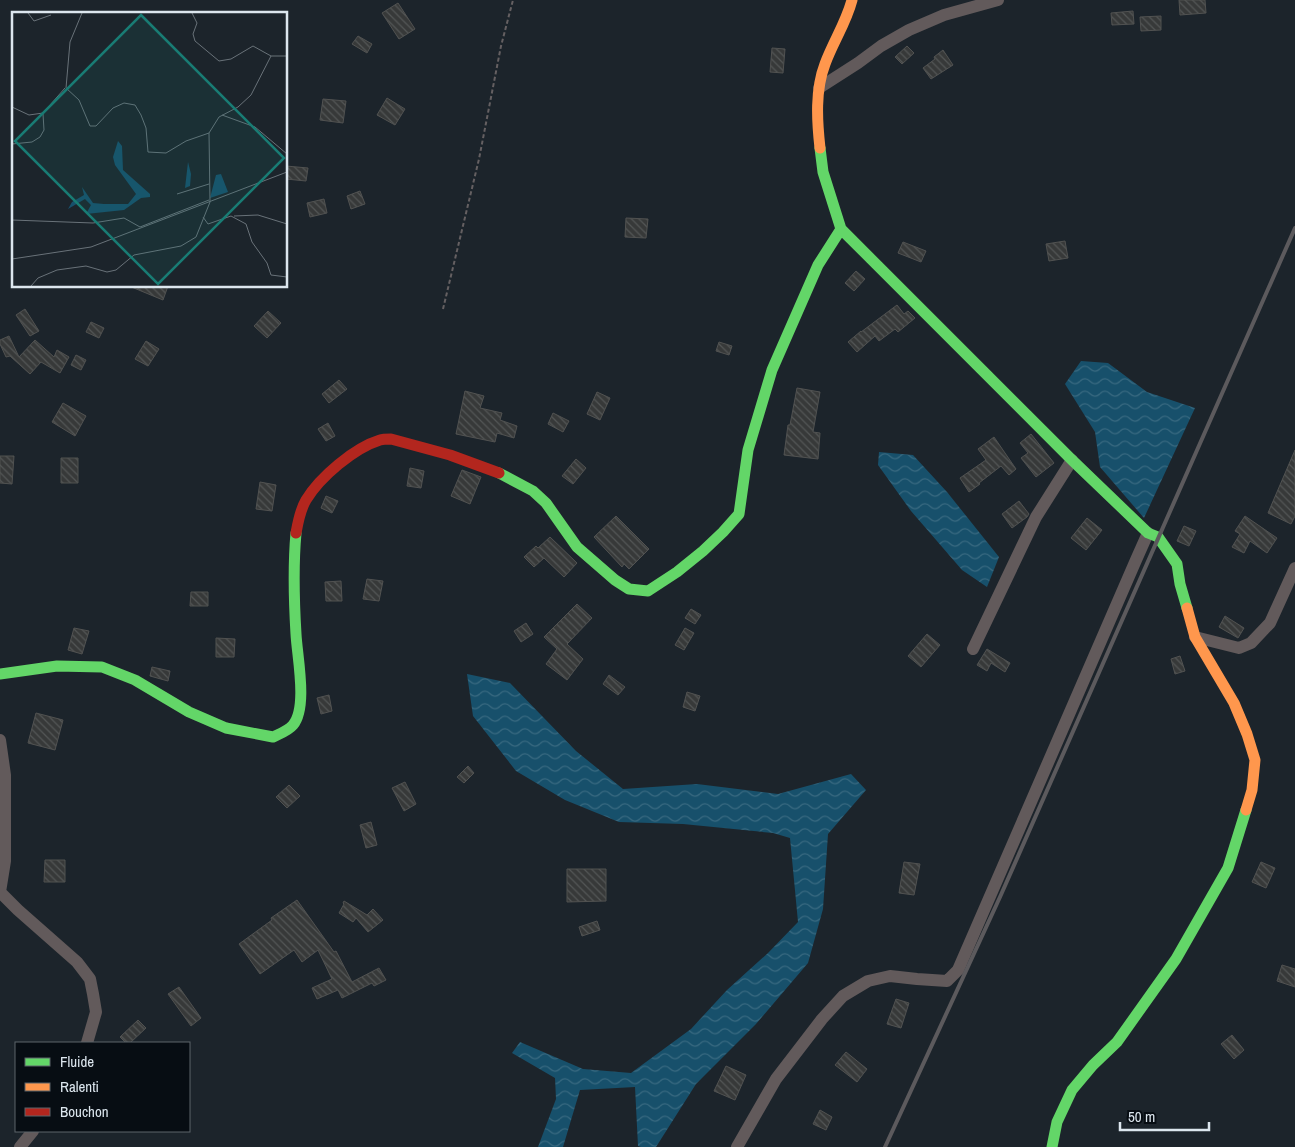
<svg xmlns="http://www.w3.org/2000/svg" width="1295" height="1147" font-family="'Archivo Narrow',sans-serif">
<defs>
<pattern id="water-waves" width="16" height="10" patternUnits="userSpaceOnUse" patternTransform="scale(1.25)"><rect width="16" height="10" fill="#17506b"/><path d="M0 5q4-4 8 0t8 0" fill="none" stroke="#386980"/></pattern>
<pattern id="building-back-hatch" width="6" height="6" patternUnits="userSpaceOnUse" patternTransform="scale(1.25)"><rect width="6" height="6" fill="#373939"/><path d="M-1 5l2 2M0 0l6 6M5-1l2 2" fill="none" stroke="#535656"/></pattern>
</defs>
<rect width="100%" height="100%" fill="#1c242b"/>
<path fill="url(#water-waves)" d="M1081,361l27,2 39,29 48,16 -51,110 -44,-51 -5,-35 -30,-48z
M879,452l34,3 34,37 52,65 -12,30 -25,-17 -51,-59 -33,-46z
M467,674l43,9 66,68 47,38 74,-5 81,10 73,-20 15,16 -38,44 -5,75 -15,54 -52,61 -60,60 -40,63h-15l-3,-1 -3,-59 -55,3 -17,57h-25l18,-48 -1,-21 -43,-25 8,-11 63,27 48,4 60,-44 36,-39 41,-37 30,-31 -8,-84 -17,-5 -90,-9 -64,-2 -54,-22 -49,-29 -43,-55z"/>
<path fill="url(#building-back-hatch)" stroke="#515251" d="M1179,0h26l1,13 -26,2z
M398,3l17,26 -16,10 -17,-26z
M1133,11l1,13 -22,1 -1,-12z
M1161,16v14l-20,1 -1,-14z
M358,36l14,8 -5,9 -15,-9z
M907,46l7,7 -12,11 -7,-7z
M772,48l13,1 -2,24 -13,-1z
M943,50l10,15 -22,14 -8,-11 12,-9 -1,-2z
M387,98l18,11 -10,16 -18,-10z
M323,99l23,2 -3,22 -23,-3z
M286,166l22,2 -2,13 -20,-2z
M360,191l5,13 -14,5 -4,-13z
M324,199l3,14 -17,4 -3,-14z
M626,218l22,1 -2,19 -21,-1z
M1065,241l3,17 -19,3 -3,-17z
M903,242l23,9 -5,11 -23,-9z
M856,271l9,8 -11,12 -9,-8z
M129,286h39l-5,14z
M897,305l7,9 4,-3 7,7 -17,14 -3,-3 -16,12 -4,-5 -18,16 -9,-10 13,-11v1z
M25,309l14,22 -9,5 -14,-21z
M268,311l13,12 -14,15 -13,-12z
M91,322l13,6 -5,10 -13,-6z
M9,336l10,21 16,-17 19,17 3,-7 12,7 -9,16 -19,-11 -11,12 -20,-18 -4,1 -6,-13v-4z
M146,341l13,8 -11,17 -13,-7z
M719,342l13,4 -3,9 -13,-4z
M76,355l10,5 -5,10 -10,-5z
M339,380l8,9 -18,14 -7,-9z
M797,388l23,4 -7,40 7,1 -2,26 -34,-4 4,-30h2z
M465,391l19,5 -4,12 22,5 -2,7 17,6 -3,12 -17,-5 -2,9 -39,-8z
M597,392l13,6 -10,22 -13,-6z
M63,403l23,13 -11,20 -23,-14z
M553,413l16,8 -6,11 -15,-8z
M328,423l7,13 -9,5 -8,-12z
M1031,434l23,29 -18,14 -15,-19 7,-5 -8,-10z
M994,437l22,32 -7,6 -8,-9 -22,17 1,1 -11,8 -9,-14 26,-18 -8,-11z
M1295,450v66l-4,8 -23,-11z
M0,456h14l-2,28 -12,-1z
M61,458h17v25h-17z
M576,459l10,9 -13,16 -11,-8z
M410,468l14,3 -3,17 -14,-2z
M462,470l19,7 -11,27 -19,-8z
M260,482l16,3 -4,26 -16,-2z
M326,496l12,5 -6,12 -11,-5z
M1019,501l10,13 -2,3 -15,11 -10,-14z
M616,516l33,33 -20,20 -5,-5 -2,3 -28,-30z
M1245,516l32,22 -10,15 -17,-12 -6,12 -12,-6 8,-13 -5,-3z
M1087,518l15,12 -16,20 -15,-12z
M1184,526l12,5 -7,15 -12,-5z
M550,537l27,26 -13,14 -20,-19 -10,9 -10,-10 12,-11 2,2z
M367,579l16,2 -4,20 -16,-2z
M341,581l1,20h-16l-1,-19z
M191,592h17v14h-18z
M577,604l15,14 -25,26 16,15 -16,21 -21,-16 11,-15 -13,-12z
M691,609l10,6 -6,9 -10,-6z
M1225,616l19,12 -6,10 -19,-11z
M526,623l7,11 -12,8 -7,-11z
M74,628l15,3 -7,23 -14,-4z
M685,628l9,5 -10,17 -9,-5z
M927,634l13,11 -19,22 -13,-11z
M216,638l19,1 -1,18h-18z
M987,649l23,14 -5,9 -14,-9 -4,8 -10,-6z
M1180,656l5,15 -10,3 -4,-15z
M152,667l18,4 -2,10 -18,-5z
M609,675l16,12 -7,8 -15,-11z
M687,692l13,4 -5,15 -12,-4z
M329,695l3,16 -11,3 -4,-16z
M36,713l27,7 -8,30 -27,-7z
M468,766l6,7 -10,10 -7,-6z
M405,782l11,22 -12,7 -12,-23z
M289,785l11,11 -13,12 -11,-11z
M371,822l6,23 -11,3 -6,-23z
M45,860h20v22h-21z
M904,862l16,2 -6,31 -15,-2z
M1261,862l14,6 -9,20 -14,-6z
M567,869h39v32l-39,1z
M297,900l37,52 2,-1 16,31 27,-14 7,12 -12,6 -2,-3 -30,15 -4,-8 -21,9 -5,-11 20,-9 -14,-29 -16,12 -8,-12 -34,24 -21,-30 33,-24 -1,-2z
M344,901l23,14 6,-6 10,11 -15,12 -12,-14 -3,4 -14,-9 5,-9 -1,-1z
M597,921l3,9 -18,6 -3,-9z
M1282,965l13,4v18l-18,-6z
M179,987l22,31 -10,8 -23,-32z
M896,999l13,4 -8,25 -14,-4z
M138,1020l8,8 -16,15h-4l-6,-6z
M1232,1035l12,15 -10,9 -13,-15z
M846,1052l21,17 -10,13 -22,-17z
M726,1066l20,9 -11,25 -21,-9z
M820,1110l12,7 -6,13 -13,-6z"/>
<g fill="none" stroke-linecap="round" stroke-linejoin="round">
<path stroke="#656062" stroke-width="2" stroke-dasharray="4 2.5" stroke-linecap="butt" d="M443,309l36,-150 22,-113 12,-46"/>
<path stroke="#625a5b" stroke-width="12" d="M819,88l39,-25 23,-17 28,-16 35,-15 54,-15
M1195,637l44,11 12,-5 19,-20 25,-55
M973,649l63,-132 36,-57
M0,740l5,35v86l-5,31
M0,892l18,18 59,52 13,17 3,15 3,18 -9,31
M20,1147l13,-16
M737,1147l39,-68 46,-60 21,-23 25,-15 22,-5 27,3 30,2 11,-11 178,-410 12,-27"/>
<path stroke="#63d668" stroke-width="11" d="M820,148l3,24 18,57 231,231 76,73 10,4 19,27 3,20 7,24
M499,473l34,18 13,12 31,44 38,33 14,9 19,2 29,-19 26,-21 20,-19 16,-18 9,-64 24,-80 46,-105 23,-36
M0,674l57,-8 45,1 33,13 54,32 37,16 47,9c6,-3 15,-6 20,-12 15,-18 4,-69 3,-91 -2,-33 -3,-68 0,-101
M1052,1147l5,-25 15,-32 21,-25 24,-23 59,-83 52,-91 18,-58"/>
<path stroke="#ff974d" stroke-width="11" d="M820,148c-3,-27 -5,-58 5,-84 8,-22 21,-41 27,-64
M1187,608l8,29 39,66 13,31 8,26 -3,30 -6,20"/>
<path stroke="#b3261e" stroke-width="11" d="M296,533c2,-11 4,-23 10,-33 14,-23 48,-52 74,-60 3,-1 7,-1 11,-1l59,16 49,18"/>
<path stroke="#5c5a5d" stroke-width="4" d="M885,1147l115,-250 295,-669"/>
</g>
<g transform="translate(12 12)">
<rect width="275" height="275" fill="#1c242b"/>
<path d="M106,129l4,5 1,24 27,24v3l-9,1 -17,12 -38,4 5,-9 -6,-6 -17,10 4,-7 12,-7 -2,-8 11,16 11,1h24l8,-10 -21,-29 -2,-8zM176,150l3,12 -1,12 -5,2zM209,162l7,18 -18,6 6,-23z" fill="#17506b"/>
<path fill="none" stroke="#697279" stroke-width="1" d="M16,1l6,8 17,-6M70,1l-12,29 -4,46 13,12 11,26h6l17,-18 11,-5 11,2 6,10 5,13 2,24 18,1 20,-12 23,-8M180,1l5,10 -4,11 2,7 24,20 12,-2 22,-13 18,10M0,95l17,8 14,-2 22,-25M210,103l33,12 32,27M0,132l20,-2 8,-5 4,-7 -1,-16M165,182l32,-10M222,204l24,-1 29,9M191,205l5,7 23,-8 15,8 6,18 15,21 4,12 16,2M0,208l81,3 31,-5 16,9 69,-27M0,247l79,-12 196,-75M19,274l7,-8 19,-8 29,-4 21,6 9,-2 18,-15 47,-9 15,-9 14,-35 -1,-69 10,-16 19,-10 13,-12 20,-39h16"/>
<path fill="#197c74" fill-opacity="0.15" stroke="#197c74" stroke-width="2.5" d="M129,3l143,143 -126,126 -143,-143z"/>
<rect width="275" height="275" fill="none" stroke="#dce6ee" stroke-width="2.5"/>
</g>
<rect x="15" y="1042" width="175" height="90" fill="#070d13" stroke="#5c646b"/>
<rect x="25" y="1058" width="25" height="8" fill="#63d668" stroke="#5c646b"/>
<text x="60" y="1067" font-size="15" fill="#dce6ee">Fluide</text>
<rect x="25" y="1083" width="25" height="8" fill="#ff974d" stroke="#5c646b"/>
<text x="60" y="1092" font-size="15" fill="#dce6ee">Ralenti</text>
<rect x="25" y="1108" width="25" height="8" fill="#b3261e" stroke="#5c646b"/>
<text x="60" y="1117" font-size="15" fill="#dce6ee">Bouchon</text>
<path d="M1120 1122v8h89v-8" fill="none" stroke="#dce6ee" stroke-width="2.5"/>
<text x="1128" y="1122" font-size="15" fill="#dce6ee" stroke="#070d13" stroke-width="4" paint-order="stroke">50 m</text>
</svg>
